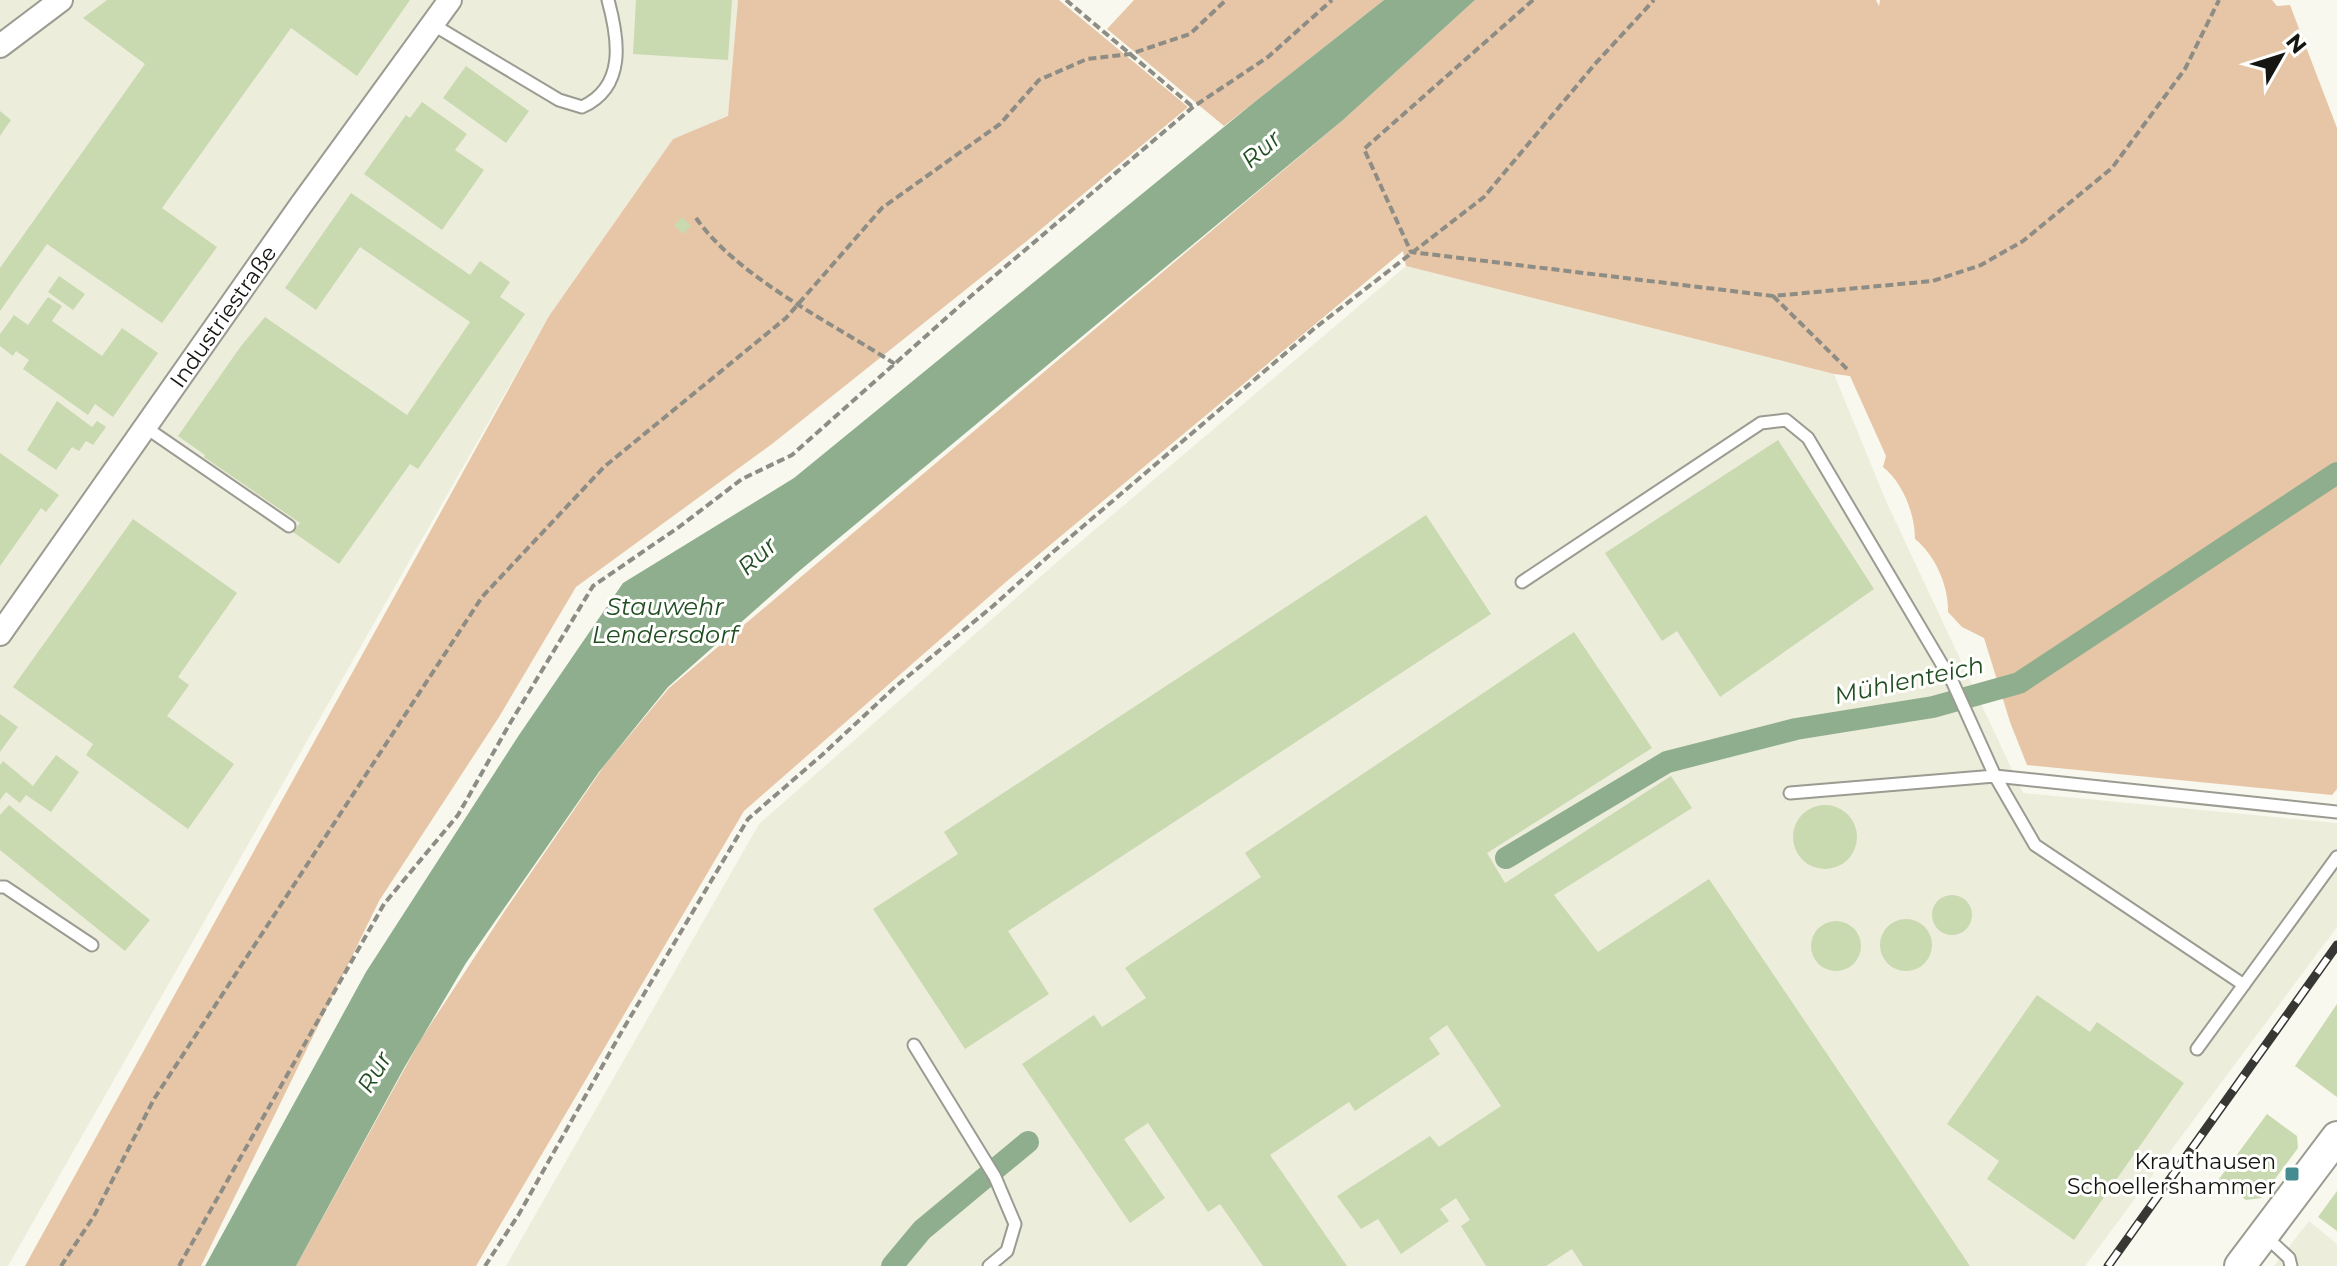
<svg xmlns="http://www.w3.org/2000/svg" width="2337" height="1266" font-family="Montserrat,sans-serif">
<rect width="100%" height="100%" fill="#f9f8ee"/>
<path fill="#ededdc" d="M0,0h738l-10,117 -55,22 -124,177 -541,950h-8z
M1406,266l428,108 52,127 137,292 314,30v104l-252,339h-1579l253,-442 299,-263z
M2309,1221l28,23v22h-63z"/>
<path fill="#e6c6a6" d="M738,0h321l129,107 -160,133 -256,204 -196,143 -77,130 -120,184 -178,365h-176l524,-950 124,-177 55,-23z
M1134,0h250l-160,126 -117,-97z
M1475,0h401l3,6 1,-6h392l5,6 13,-1 47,123v661l-5,6 -305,-30 -17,-43 -26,-84 -22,-11 -14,-15c1,-26 -13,-57 -33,-73 0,-25 -12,-56 -32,-72l3,-11 -36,-80 -16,-2 -428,-108 -3,-15 -396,330 -263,230 -268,455h-180l125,-227 83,-127 100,-146 65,-78 674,-568z"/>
<path fill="#8fae8e" d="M1384,0h91l-132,120 -545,452 -130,115 -69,85 -133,191 -62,105 -108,198h-91l161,-294 153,-237 104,-152 171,-105 463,-378z"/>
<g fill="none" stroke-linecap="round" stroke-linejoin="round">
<path stroke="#8fae8e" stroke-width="22" d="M1506,858l161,-96 129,-33 137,-22 86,-24 318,-210
M892,1266l30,-36 106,-88"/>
</g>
<path fill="#c9d9b0" d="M107,0h303l-53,76 -66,-48 -129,180 55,39 -55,76 -115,-79 -47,67v-43l145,-204 -62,-46z
M636,0h96l-4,60 -95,-6z
M466,66l63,45 -23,32 -63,-45z
M422,102l45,32 -12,16 29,20 -42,60 -78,-56 42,-59 4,3z
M0,111l11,9 -11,16z
M351,193l119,82 10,-14 30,21 -10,15 25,17 -107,155 -8,-5 -71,100 -46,-32 7,-9 -96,-66 1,-2 -27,-19 63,-90 24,-29 142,98 63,-93 -110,-75 -44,63 -31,-22z
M682,217l9,9 -8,8 -9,-9z
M59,276l26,18 -12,16 -25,-18z
M48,297l14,9 -10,15 50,35 20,-28 36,25 -45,64 -18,-13 -7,11 -65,-46 6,-9 -13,-9 -3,5 -13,-10v-12l14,-19 14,10z
M57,401l35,26 5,-6 9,6 -13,18 -7,-4 -7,10 -7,-4 -16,23 -29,-20z
M1778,440l96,149 -154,108 -43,-66 -15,10 -57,-88z
M0,453l59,42 -13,17 -5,-4 -41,58z
M1426,515l65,99 -483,317 41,63 -84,55 -92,-140 85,-55 -14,-22z
M133,519l104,74 -59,84 11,8 -22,31 67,48 -46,65 -102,-74 7,-11 -80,-57z
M1574,632l78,116 -165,105 18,30 166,-107 21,32 -138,87 44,57 111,-73 261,387h-387l-11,-17 -26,17h-60l-25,-40 9,-6 -14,-22 -16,11 9,12 -48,33 -23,-35 -17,10 -24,-33 93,-60 9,11 62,-41 -54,-81 -18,13 11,16 -85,57 -6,-9 -79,53 77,111h-84l-43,-62 -12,8 -60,-89 -24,16 41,59 -35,25 -108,-159 72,-49 8,12 44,-29 -21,-30 136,-91 -16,-24z
M0,714l18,13 -18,25z
M56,755l23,17 -28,40 -25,-17 -6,8 -14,-11 -6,8v-35l3,-4 30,25z
M9,805l141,115 -25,31 -125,-101v-35z
M1793 837a32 32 0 1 1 64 0a32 32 0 1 1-64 0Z
M1932 915a20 20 0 1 1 40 0a20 20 0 1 1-40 0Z
M1880 945a26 26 0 1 1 52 0a26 26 0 1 1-52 0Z
M1811 946a25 25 0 1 1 50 0a25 25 0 1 1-50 0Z
M2037,995l53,37 7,-10 87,61 -110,157 -87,-61 12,-18 -52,-37z
M2337,1004v93l-42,-31z
M2267,1114l30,22 1,12 -37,50 -15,2 -27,-21z
M2337,1191v40l-19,-14z"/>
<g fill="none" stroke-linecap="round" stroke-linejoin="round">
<defs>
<path id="lane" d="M432,24l127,76 23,7c44,-20 37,-67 26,-107
M145,427l144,99
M1522,582l239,-159 25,-3 22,18 145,245 42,93 40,69 209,140
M1790,793l205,-17 342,36
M0,887h5l87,58
M914,1045l81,132 20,47 -8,27 -18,15
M2197,1049l140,-192
M2264,1235l25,23 2,8"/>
<g id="street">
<path d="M0,46l61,-46"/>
<path id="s1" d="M0,634l301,-429 149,-205"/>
</g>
<path id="secondary" d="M2240,1266l97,-129"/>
</defs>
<use href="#lane" stroke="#9b9b92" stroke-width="15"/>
<use href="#street" stroke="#9b9b92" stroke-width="26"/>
<use href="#secondary" stroke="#9b9b92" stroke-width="34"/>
<path stroke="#8d8c85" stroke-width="4" stroke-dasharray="8 4" stroke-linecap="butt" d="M1066,0l127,107
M1533,0l-169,149 47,103 362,44 160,-15 48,-16 42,-24 89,-73 73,-99 34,-69
M696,218c42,60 138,106 199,146
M1773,296l74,73
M61,1266l33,-50 60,-117 328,-502 122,-130 182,-149 96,-110 118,-84 39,-44 48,-21 43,-5 60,-20 36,-34
M179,1266l205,-362 74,-89 51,-90 84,-139 86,-59 63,-48 50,-24 179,-159 222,-189 75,-50 64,-57
M485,1266l34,-52 103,-183 126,-212 74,-64 73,-68 98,-81 60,-54 262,-224 169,-131 111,-133 59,-64"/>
<use href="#lane" stroke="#fff" stroke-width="11"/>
<use href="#street" stroke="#fff" stroke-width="22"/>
<use href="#secondary" stroke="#fff" stroke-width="30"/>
<defs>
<path id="rail" d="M2108,1266l229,-321"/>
</defs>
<use href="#rail" stroke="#373733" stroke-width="9"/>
<use href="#rail" stroke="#fffffe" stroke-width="6" stroke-dasharray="18" stroke-linecap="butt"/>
</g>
<rect fill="#448c91" stroke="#fffffe" stroke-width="3" x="2284" y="1166" width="16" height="16" rx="4"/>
<g text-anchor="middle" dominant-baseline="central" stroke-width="6" stroke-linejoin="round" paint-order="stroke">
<g font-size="22" fill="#151512" stroke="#fffffe">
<text stroke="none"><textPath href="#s1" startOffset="388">Industriestraße</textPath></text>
</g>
<g font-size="22" fill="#151512" stroke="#fffffe" text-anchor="end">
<text x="2276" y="1161">Krauthausen<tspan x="2276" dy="25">Schoellershammer</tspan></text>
</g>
<g font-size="24" font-style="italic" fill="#204d21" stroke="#fffffe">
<text transform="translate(1261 149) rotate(-41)">Rur</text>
<text transform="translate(757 556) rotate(-42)">Rur</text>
<text x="665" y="606">Stauwehr<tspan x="665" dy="28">Lendersdorf</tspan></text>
<text transform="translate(1909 680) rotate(-12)">Mühlenteich</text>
<text transform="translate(374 1072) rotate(-59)">Rur</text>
</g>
</g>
<g transform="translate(2281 56) rotate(51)" stroke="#fffffe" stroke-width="6" paint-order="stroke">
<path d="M0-6L14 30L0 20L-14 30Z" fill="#151512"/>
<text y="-12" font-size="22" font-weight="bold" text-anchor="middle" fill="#151512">N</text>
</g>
</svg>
